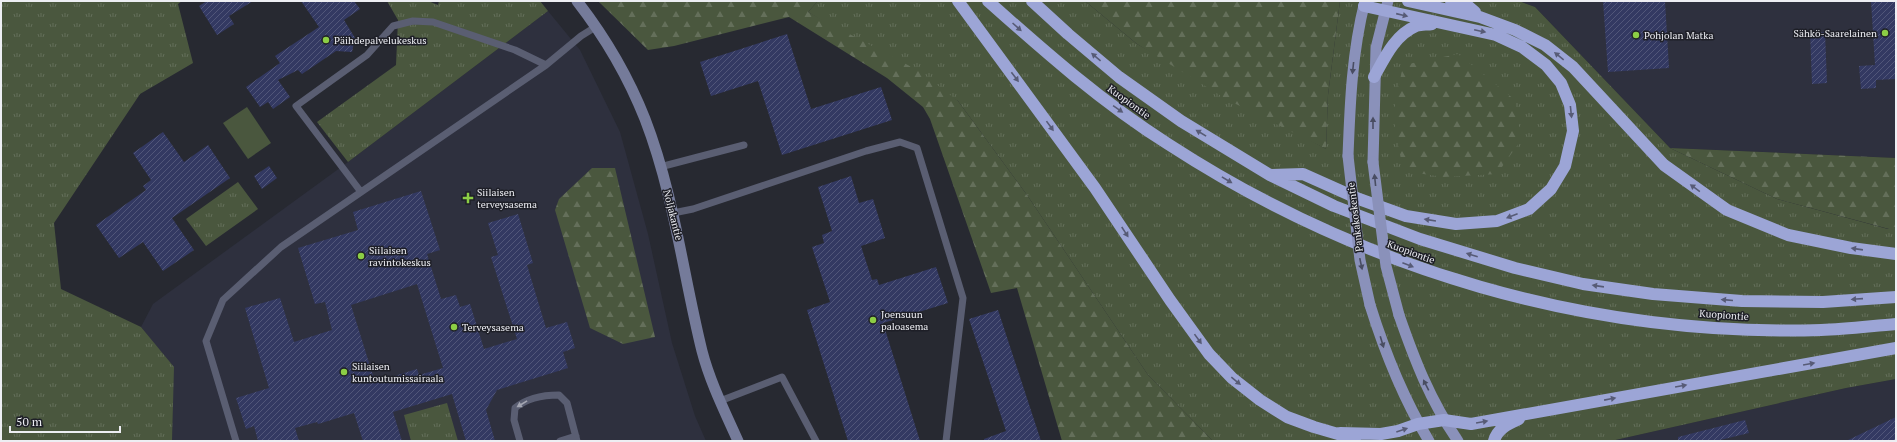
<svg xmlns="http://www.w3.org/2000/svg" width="1897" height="442" font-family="'PT Serif',serif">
<defs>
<pattern id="grass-tufts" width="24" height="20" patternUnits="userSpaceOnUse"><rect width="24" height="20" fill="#4a573e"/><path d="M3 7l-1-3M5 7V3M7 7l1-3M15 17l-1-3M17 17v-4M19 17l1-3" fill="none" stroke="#646f5a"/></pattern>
<pattern id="forest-firs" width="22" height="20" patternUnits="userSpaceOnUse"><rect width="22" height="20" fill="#4a573e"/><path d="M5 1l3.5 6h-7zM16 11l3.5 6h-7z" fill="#646f5a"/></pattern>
<pattern id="building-hatch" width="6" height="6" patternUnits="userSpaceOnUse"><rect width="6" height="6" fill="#333962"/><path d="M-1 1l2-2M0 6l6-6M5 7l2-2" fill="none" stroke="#515679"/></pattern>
</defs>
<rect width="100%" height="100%" fill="#272931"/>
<path fill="#2e303e" d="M1519,1h377v157l-226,-10 -135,-141z
M548,11l32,39 40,82 28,102 24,109 23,73 11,25h-534l1,-74 -32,-40 12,-23 195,-142z
M1896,379v62h-285l235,-53z"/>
<path fill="url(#grass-tufts)" d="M1,1h181l-4,3 15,59 -53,31 -86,129 7,66 80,38 33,40 -2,74h-171z
M387,1h41l10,4 1,-4h101l8,10 -200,151 -31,-40 79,-57 2,-45z
M818,1h267l52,43 189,105 2,-54 12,-94h179l16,6 135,141 107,51 111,30h8v150l-50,9 -235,53h-398l-65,-66 -121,-180 -69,-94 -150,-89z
M238,182l20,27 -52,37 -20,-27z
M447,403l11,38h-47l-7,-26z"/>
<path fill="url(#forest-firs)" d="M598,1h220l-10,11 111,59 39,30 69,94 121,180 65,66h-151l-45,-153 -26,5 -61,-174 -7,-12 -36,-29 -98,-61 -115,29 -26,4z
M1085,1h255l-12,94 -2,54 -98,-49 -91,-56z
M1458,54l57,46 6,40 -24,34 -53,3 -41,-6 -10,-56 10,-50z
M1670,148l226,10v71h-7l-112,-30z
M592,168h23l40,169 -32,7 -33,-16 -35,-118 4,-11z"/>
<path fill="#4a573e" d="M247,107l24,36 -23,16 -25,-36z"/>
<path fill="url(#building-hatch)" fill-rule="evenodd" d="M207,1h46l-24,15 5,8 -17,11 -18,-29z
M301,1h53l6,8 -16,11 11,18 -3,14 -16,-1 -34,23 -4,-4 -20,10 12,17 -17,12 -5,-7 -8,5 -14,-20 34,-24 -5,-7 44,-29z
M1603,1h62l4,67 -61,4z
M1871,1h25v78l-20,1v8l-15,1 -2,-23 16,-1z
M1810,32h15l2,51 -15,1z
M787,34l24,75 70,-22 11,33 -110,35 -24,-74 -47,15 -11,-34z
M163,132l21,30 24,-17 22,33 -58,40 22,32 -31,21 -20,-29 -24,16 -23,-33 50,-35 -3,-4 8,-6 -18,-27z
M269,166l8,12 -15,11 -8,-13z
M851,176l8,27 14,-4 12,39 -24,8 11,34 5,-1 2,6 57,-18 12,36 -65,20 37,118h-72l-41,-131 23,-8 -18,-55 12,-4 -2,-8 10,-4 -14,-44z
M421,191l19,59 -13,4 14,45 15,-4 4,12 10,-3 14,45 33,-10 -26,-82 7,-2 -10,-32 30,-9 15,49 -6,2 19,63 21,-6 8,26 -12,4 5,16 -71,22 -11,20 9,31h-29l-14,-47 -59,18 9,29h-39l-9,-28 -36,11 -1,-2 -22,6 4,13h-41l-4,-15 -8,3 -10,-31 33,-10 -24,-80 35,-10 14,44 38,-12 -7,-28 -10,2 -17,-56 60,-18 -5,-18zM417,284l26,84 -24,7 -2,-6 -42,13 -24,-77z
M998,310l43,131h-57v-2l22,-8 -37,-112z
M1896,417v24h-50z
M1745,420l4,13 -33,8h-38v-4z"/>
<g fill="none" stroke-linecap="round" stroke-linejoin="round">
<path stroke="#5a5e72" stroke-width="7" d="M660,167l84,-22
M361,192l-65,-86 71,-51 26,-29 20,-5 20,1 82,28 31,15
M673,213l20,-4 173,-58 34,-9 17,6 46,150 -17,143
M720,401l62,-24 34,64
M236,441l-30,-100 17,-41 58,-53 265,-182 35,-29 16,-10
M520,441l-6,-21 1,-12c12,-10 28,-13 44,-13l8,8 10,38
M560,441l16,-5"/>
<path stroke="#757b9a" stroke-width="11" d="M577,1c28,36 51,75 68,118 29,75 38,155 57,232 8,31 23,61 36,90"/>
<path stroke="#8a91ba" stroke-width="11" d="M1348,156c2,-53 4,-104 17,-155
M1373,162l3,-114 12,-47
M1370,305c15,48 33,93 59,136
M1399,315c16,46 31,85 59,126"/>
<path stroke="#9ca5d6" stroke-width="12" d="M958,1l137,187 75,112 39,54 23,24 28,22 27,17 27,10 24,7 17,7
M988,1c57,51 115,102 180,143 194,126 421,193 653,186 25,-1 50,-4 75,-6
M1032,1l36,33 51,43 62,44 89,54 64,31 86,33 95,29 68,16 70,10 89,7 81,1 73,-5
M1408,1l72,16 35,13 30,15 28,22 91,98 63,45 61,25 63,13 45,6
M1451,1l17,5 7,6
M1374,77c11,-20 21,-42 42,-51 5,-2 11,-1 16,-2
M1271,175l32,-1 56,25 47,17 50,8 41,-3 32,-12 22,-20 14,-23 8,-35 -3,-26 -9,-22 -15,-18 -24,-18 -26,-12 -132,-29
M1340,433l41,1 17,-3 20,-7 26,-4 27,4 425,-76
M1494,441c3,-12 14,-17 25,-22"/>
<path stroke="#8a91ba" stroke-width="11" d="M1348,156l12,104 10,45
M1373,162l13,104 13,49"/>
</g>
<defs><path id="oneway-solid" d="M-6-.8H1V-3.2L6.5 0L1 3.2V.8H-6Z"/></defs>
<g fill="#575b76">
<use href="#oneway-solid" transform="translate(1402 15) rotate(13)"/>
<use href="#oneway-solid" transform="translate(1017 27) rotate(42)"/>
<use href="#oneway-solid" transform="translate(1480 31) rotate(12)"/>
<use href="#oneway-solid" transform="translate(1559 56) rotate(-141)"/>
<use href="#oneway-solid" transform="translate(1096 57) rotate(-140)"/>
<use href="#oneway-solid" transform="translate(1015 77) rotate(53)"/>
<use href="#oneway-solid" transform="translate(1118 109) rotate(35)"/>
<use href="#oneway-solid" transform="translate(1571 112) rotate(84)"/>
<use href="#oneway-solid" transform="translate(1050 126) rotate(54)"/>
<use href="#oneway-solid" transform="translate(1201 133) rotate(-149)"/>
<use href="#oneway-solid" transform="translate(1227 180) rotate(31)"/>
<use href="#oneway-solid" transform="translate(1695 188) rotate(-144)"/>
<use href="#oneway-solid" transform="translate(1512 216) rotate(159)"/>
<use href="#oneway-solid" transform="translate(1430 220) rotate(-171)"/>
<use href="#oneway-solid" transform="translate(1125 232) rotate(57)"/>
<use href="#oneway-solid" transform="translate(1857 249) rotate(-172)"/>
<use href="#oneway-solid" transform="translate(1472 255) rotate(-163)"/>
<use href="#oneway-solid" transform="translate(1408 265) rotate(21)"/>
<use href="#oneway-solid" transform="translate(1598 286) rotate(-172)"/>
<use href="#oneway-solid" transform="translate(1857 299) rotate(176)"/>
<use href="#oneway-solid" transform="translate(1727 300) rotate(-175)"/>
<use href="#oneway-solid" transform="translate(1198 339) rotate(54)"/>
<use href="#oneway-solid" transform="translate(1809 364) rotate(-10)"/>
<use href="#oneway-solid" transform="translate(1236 381) rotate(39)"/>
<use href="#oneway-solid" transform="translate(1681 386) rotate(-10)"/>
<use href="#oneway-solid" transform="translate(1610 399) rotate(-11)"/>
<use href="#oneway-solid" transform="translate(1482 422) rotate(-10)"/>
<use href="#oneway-solid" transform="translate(1402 430) rotate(-19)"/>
</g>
<g fill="#494d62">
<use href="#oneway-solid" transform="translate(1353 68) rotate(96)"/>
<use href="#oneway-solid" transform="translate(1373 123) rotate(-90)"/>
<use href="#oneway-solid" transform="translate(1375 180) rotate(-96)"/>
<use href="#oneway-solid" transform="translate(1361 264) rotate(78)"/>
<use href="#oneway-solid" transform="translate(1382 342) rotate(73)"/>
<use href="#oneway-solid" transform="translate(1426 385) rotate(-117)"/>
</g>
<use fill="#a4a6b2" href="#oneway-solid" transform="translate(522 404) rotate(149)"/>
<g fill="#8cce45" stroke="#1e1f27" stroke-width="1.5">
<circle cx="1885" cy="33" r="4"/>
<circle cx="1636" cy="35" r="4"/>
<circle cx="326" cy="40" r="4"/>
<path d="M466 192h4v4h4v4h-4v4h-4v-4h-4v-4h4z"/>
<circle cx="361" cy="256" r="4"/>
<circle cx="873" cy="320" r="4"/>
<circle cx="454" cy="327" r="4"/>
<circle cx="344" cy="372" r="4"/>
</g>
<g text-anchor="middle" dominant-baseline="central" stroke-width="3" stroke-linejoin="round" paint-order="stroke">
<g font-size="10" fill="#edeef3" stroke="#1e1f27" text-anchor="start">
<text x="1877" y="33" text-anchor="end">Sähkö-Saarelainen</text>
<text x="1644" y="35">Pohjolan Matka</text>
<text x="334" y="40">Päihdepalvelukeskus</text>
<text x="477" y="192">Siilaisen<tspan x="477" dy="12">terveysasema</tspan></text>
<text x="369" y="250">Siilaisen<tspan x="369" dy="12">ravintokeskus</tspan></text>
<text x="881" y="314">Joensuun<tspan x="881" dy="12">paloasema</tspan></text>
<text x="462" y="327">Terveysasema</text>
<text x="352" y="366">Siilaisen<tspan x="352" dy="12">kuntoutumissairaala</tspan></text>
</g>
<g font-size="10" fill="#edeef3" stroke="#1e1f27">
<text transform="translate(1129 102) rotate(36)">Kuopiontie</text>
<text transform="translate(673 215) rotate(76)">Noljakantie</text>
<text transform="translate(1355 217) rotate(-97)">Pankakoskentie</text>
<text transform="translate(1411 252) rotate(20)">Kuopiontie</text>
<text transform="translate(1724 315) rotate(4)">Kuopiontie</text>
</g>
</g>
<rect width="1897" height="442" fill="none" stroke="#edeef3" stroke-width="4"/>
<path d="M10 426v6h110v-6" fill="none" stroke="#edeef3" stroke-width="2"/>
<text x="16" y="426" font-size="12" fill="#edeef3" stroke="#1e1f27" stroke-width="3" paint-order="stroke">50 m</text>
</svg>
